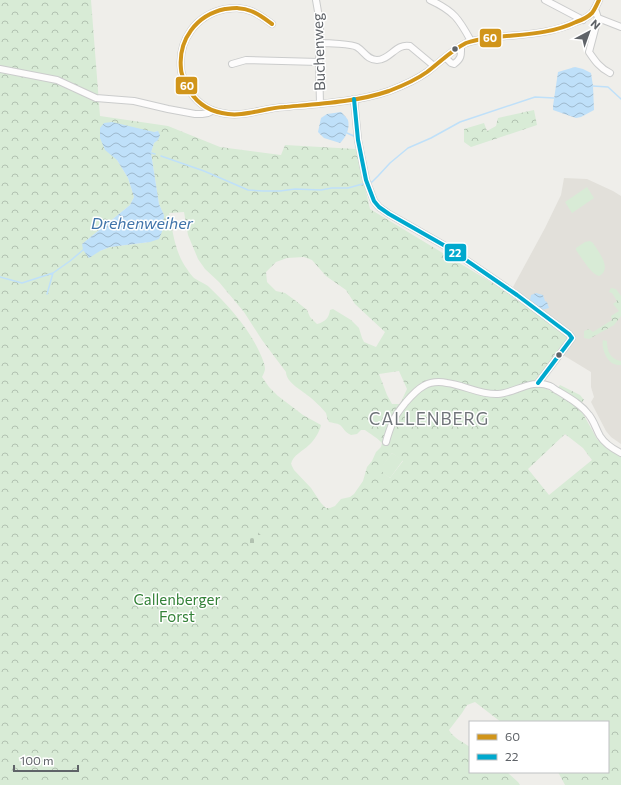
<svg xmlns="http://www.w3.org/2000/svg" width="621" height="785" font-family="Commissioner,sans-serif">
<defs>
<pattern id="forest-crowns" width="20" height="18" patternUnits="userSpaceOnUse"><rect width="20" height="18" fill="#d8ebd6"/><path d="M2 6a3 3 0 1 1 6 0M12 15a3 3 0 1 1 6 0" fill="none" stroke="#b2c2b1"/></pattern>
<pattern id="cemetery-stones" width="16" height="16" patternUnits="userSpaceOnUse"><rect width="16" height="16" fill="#d8ebd6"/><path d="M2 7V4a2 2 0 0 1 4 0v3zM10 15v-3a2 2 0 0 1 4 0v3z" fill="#b2c2b1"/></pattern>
<pattern id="water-waves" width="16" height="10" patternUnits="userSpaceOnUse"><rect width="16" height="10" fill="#bfe0f9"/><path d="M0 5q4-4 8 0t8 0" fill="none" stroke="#9eb9cd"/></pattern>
</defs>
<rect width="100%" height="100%" fill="#efeeea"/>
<path fill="#e2e0da" d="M564,178l23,1 26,12 8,5v248l-10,-7 -5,-6 -15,-29 3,-5 -3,-10v-15l-28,-17 12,-18 -6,-7 -49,-35 -7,-8 32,-59 16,-33z"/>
<path fill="#d8ebd6" d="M587,187l7,11 -22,15 -7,-11z
M590,241l3,2c5,8 20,26 6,33 -8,-2 -18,-19 -23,-26v-2l9,-6z
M603,340l4,1c0,10 3,18 14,20v4c-2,0 -5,0 -7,-1 -8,-3 -13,-17 -11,-24z
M392,453l11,7 -13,18 -11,-8z"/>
<path fill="url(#forest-crowns)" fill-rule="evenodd" d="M0,0h91l9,116 68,10 52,21 61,8 4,-10 71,4 14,60 124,75 73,51v6l-27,45 26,12 15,12 16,29 24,18v328h-56l-7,-13h50v-50h-107l-26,-20 -8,3 -5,8 -13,17c4,8 14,12 21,17v25h37l11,10 2,3h-520zM158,131v9l-4,3 -3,10 8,51 5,11 -14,27 -40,5 -10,4 -18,-7 48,-39 4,-8 -6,-19 -11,-18 37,-28zM184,212l4,23 10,24 7,10 14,13 25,30 18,28 24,32c0,10 14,17 21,23 5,3 16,14 19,18 1,3 1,6 3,9 3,1 8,1 11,3 4,3 4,7 11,10l6,-1 4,-4h4c5,4 13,8 17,13l-1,4 -5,5 -4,9 -5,6 -4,14 -9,13 -4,3 -9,2 -6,7 -5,2h-4l-5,-5 -10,-15 -17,-18 -3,-6c2,-9 12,-13 18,-19 5,-4 11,-14 12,-20l-18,-10 -25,-19 -9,-9 -7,-10c1,-2 3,-6 3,-8 0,-6 -4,-13 -6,-18 -12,-25 -31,-46 -51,-65 -4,-3 -10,-5 -14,-8 -2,-2 -5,-6 -7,-9 -12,-16 -14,-37 -18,-56zM304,257l8,3 14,16 20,14 9,14 30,28 -9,15 -12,-5 -2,-4 -3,-10 -8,-8 -18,-11 -3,1c-1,8 -5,12 -13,14l-7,-7 -3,-7 -11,-9 -11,-8 -9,-2 -9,-9 -1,-10 10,-10 11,-4zM399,371l8,18 -7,15h-8l-5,-9 -8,-21zM565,434l18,14 9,12 -43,35 -21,-26zM392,453l11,8 -13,17 -10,-8z
M534,110l3,15 -66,22 -7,-5v-13l20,-6 3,8 9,-5 2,-8z
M611,288l5,1 5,7v20l-7,9 -25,14 -5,-1v-7l5,-2 4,3 19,-12 -1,-4 8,-5 -6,-7 4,-3 -5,-8 -3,-1z
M560,385l20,10 4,5 -3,3 -24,-14z"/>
<path fill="url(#cemetery-stones)" d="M254,529l9,8 -3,7 -9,3 -4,-14z"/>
<path fill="url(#water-waves)" d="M575,67l8,2 8,4 2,13 1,24 -13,7 -5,1 -23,-8v-4l5,-34z
M341,112c2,2 6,6 7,8 2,9 -2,17 -8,23l-16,-5 -6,-6 3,-14 6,-4z
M112,122l42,10 4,-1 2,4 -2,5 -4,3 -3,10 8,51 5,11 -1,14 -4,10 -9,3 -40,5 -10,4 -11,7 -6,-8 -1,-6 48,-39 4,-8 -6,-19 -11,-18 -12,-10 -5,-12v-10l4,-5z
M536,293l7,2 2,6 2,1 2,6 -7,2 -12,-10 1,-5z"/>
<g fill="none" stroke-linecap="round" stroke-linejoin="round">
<path stroke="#bfe0f9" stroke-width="1.5" d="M593,86l15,1 13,12
M347,133l9,4
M151,153l4,1
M358,153l5,26
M161,156l43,15 44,19 15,1h17l15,-2 26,1 11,-2h16l18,-5
M369,182h3l6,-6 12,-13 18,-15 23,-10 29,-16 75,-25 19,1
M0,277l22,6 31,-10 17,-12 13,-11
M47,294l6,-21"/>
<defs>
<path id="minor" d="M316,0l4,23v20l-1,19 1,42
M430,0c24,11 29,19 41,41
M545,0l38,20
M595,9l3,9 -9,34c6,9 11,16 21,21
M598,18l23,9
M272,24c-7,-5 -13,-10 -21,-13 -9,-4 -17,-3 -26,-2 -29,6 -47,31 -44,60 0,6 4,12 6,17 7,14 19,24 35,27 21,5 41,-5 62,-6 34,-3 73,-5 105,-16 13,-5 27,-11 38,-19 13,-10 25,-22 39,-29 8,-3 16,-4 24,-5 29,-4 59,-3 86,-16 6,-2 11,-4 16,-9 3,-4 5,-9 7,-13
M320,43c7,0 32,1 37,4 7,4 10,13 20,13 13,0 19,-17 33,-14l24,20
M446,58l5,5 3,1c8,-6 7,-9 7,-18
M232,64l14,-4 73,2
M0,69l57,11 39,18 38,3 34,8 27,5h7l6,-1 4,-2
M354,99l4,41 8,40 8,21 5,6 10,7 58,33 70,48 52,39 3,4 -34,45
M386,442c2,-8 5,-16 8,-23 3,-6 8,-12 12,-17 12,-14 22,-23 41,-19 17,2 33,12 51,11 17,-1 34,-16 52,-8 3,1 5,4 8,5 11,7 23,13 31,24 5,6 7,14 11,21 5,8 13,13 21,17"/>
</defs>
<use href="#minor" stroke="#cbcccc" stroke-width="8"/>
<use href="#minor" stroke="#fdfcfc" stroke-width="6"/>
<defs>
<path id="bus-1" d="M272,24c-7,-5 -13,-10 -21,-13 -9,-4 -17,-3 -26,-2 -29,6 -47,31 -44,60 0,6 4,12 6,17 7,14 19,24 35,27 21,5 41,-5 62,-6 34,-3 73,-5 105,-16 13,-5 27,-11 38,-19 13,-10 25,-22 39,-29 8,-3 16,-4 24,-5 29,-4 59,-3 86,-16 6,-2 11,-4 16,-9 3,-4 5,-9 7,-13"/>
<path id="bus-2" d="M354,99l4,41 8,40 8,21 5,6 10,7 58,33 70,48 52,39 3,4 -34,45"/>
</defs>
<use href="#bus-1" stroke="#fff" stroke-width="7"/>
<use href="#bus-2" stroke="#fff" stroke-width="7"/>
<use href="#bus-1" stroke="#d1951a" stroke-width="4"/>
<use href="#bus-2" stroke="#00a9ce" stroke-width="4"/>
</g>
<g fill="#5f6368" stroke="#fff" stroke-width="1.5">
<circle cx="455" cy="49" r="3.5"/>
<circle cx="559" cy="355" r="3.5"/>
</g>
<g text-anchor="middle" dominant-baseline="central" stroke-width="3" stroke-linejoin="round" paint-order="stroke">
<g font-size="15" fill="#5f6368" stroke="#fff">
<text transform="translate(318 52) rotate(-92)">Buchenweg</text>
</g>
<g font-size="15" fill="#348238" stroke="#fff">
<text x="177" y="599">Callenberger<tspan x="177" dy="17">Forst</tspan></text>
</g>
<g font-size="16" font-style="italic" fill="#4174aa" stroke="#fff">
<text x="142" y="222">Drehenweiher</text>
</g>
<g font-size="17" letter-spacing="1" fill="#70757a" stroke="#fff">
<text x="429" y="418">CALLENBERG</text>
</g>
</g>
<g stroke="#fff" stroke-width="1.5">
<rect x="479" y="28" width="23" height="20" rx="4" fill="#d1951a"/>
<rect x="175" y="76" width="23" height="19" rx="4" fill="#d1951a"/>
<rect x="444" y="243" width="23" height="19" rx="4" fill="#00a9ce"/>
</g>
<g font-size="11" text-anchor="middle" font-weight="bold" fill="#fff">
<text x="490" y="42">60</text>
<text x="187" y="90">60</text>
<text x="455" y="257">22</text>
</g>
<rect x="469" y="721" width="140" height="52" fill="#ffffff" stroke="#bfc1c3"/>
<rect x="477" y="734" width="20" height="6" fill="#d1951a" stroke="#bfc1c3"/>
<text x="505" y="741" font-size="12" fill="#5f6368">60</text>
<rect x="477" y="754" width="20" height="6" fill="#00a9ce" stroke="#bfc1c3"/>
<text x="505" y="761" font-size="12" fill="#5f6368">22</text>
<g transform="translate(589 32) rotate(41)" stroke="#ffffff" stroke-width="3" paint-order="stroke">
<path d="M0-3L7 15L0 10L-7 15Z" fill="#5f6368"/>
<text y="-6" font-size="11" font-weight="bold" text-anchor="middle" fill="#5f6368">N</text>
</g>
<path d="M14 765v6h64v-6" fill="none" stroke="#5f6368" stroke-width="2"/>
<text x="20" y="765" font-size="12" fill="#5f6368" stroke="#ffffff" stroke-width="3" paint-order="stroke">100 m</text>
</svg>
